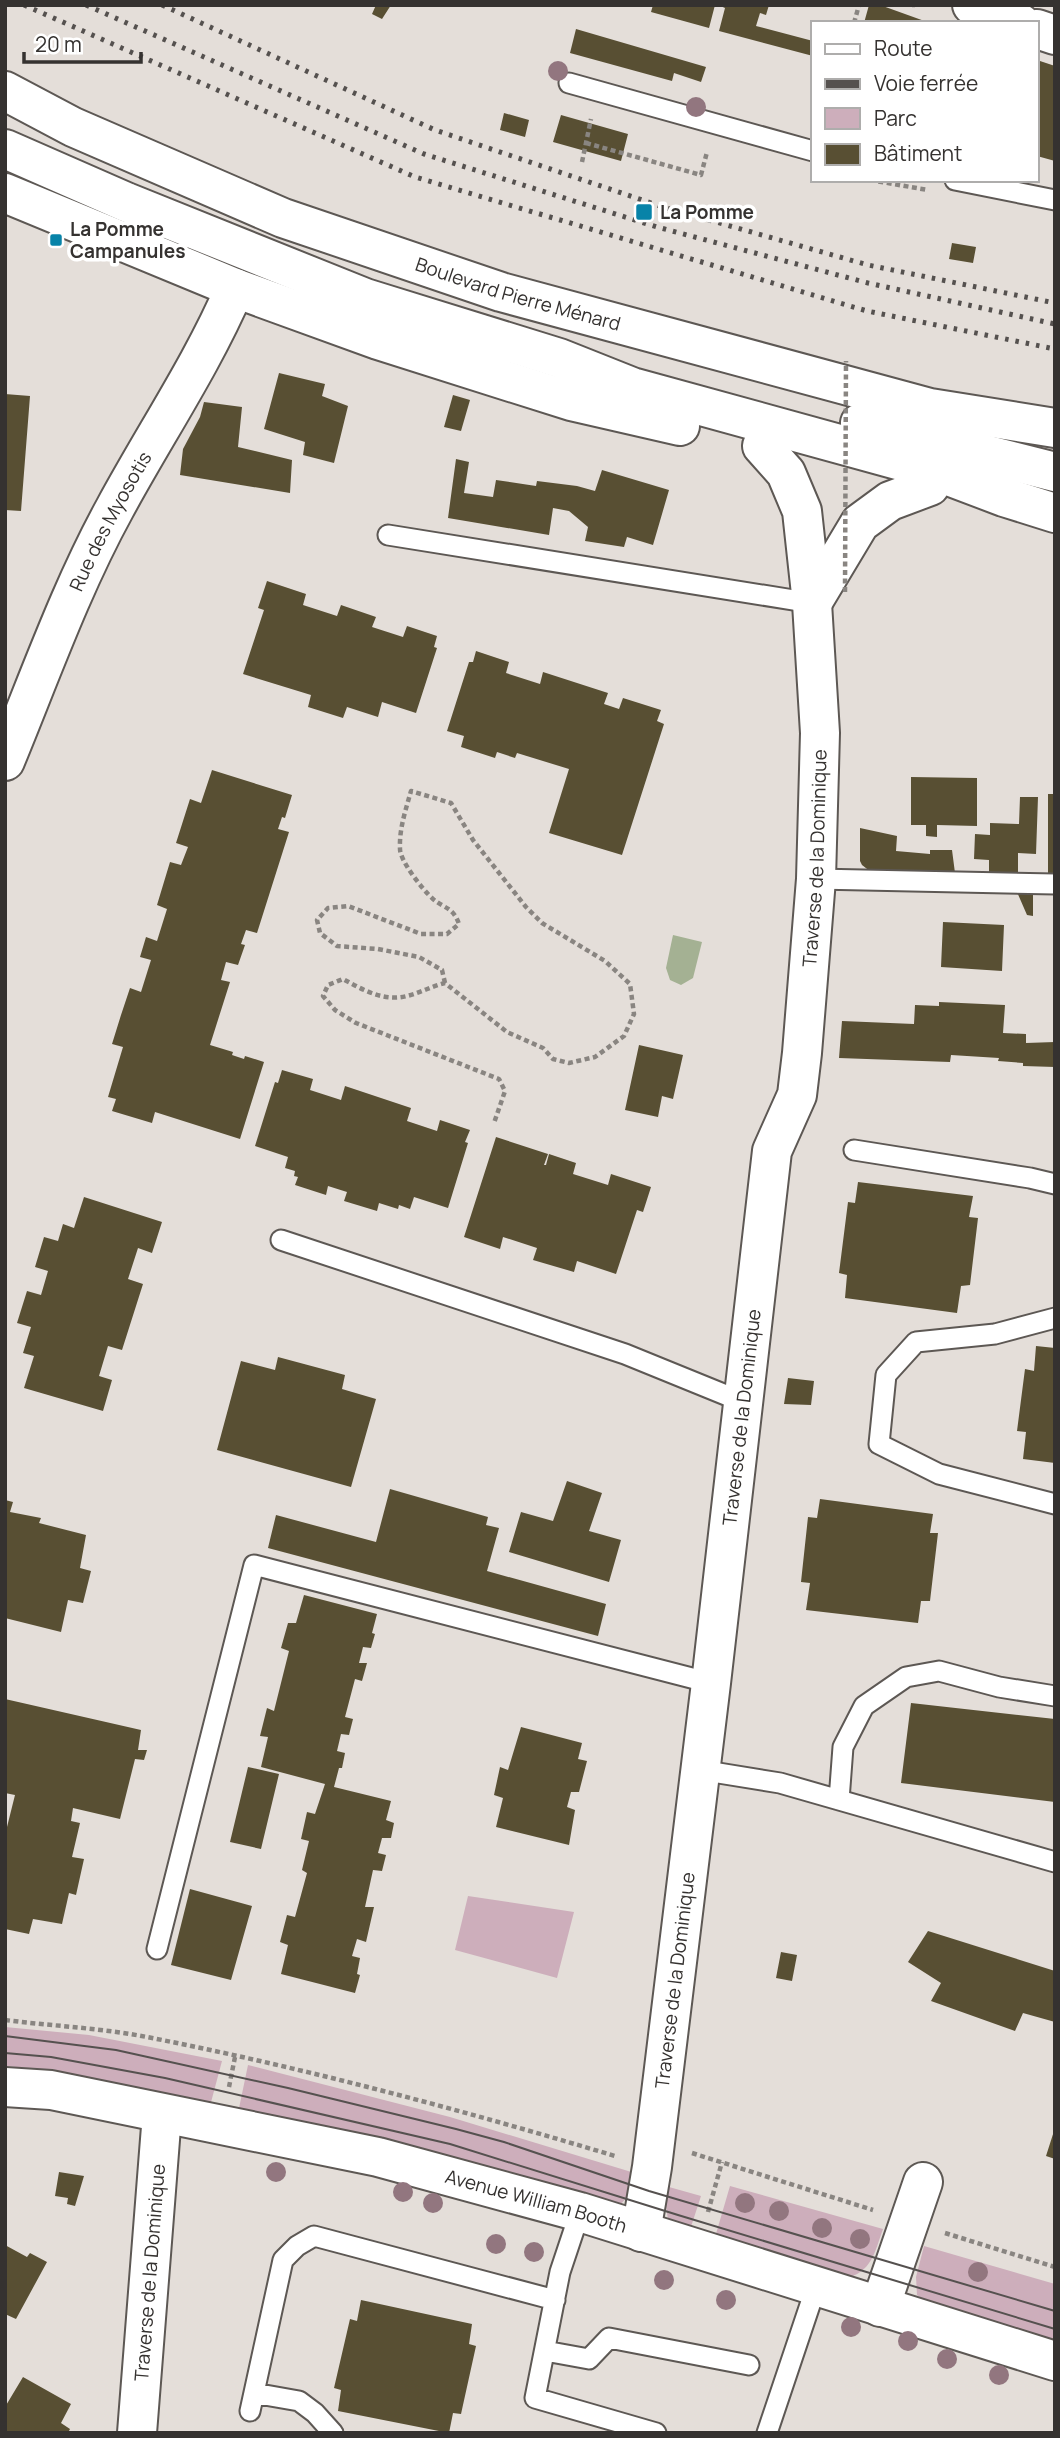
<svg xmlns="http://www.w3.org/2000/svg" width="1060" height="2438" font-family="Manrope,sans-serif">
<rect width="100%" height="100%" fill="#e4ded9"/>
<path fill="#cdaebb" d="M468,1896l106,16 -17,66 -102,-28z
M5,2027l84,8 133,26 -12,45 -161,-36 -44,-4z
M248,2065l202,52 188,57 -7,19 -12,13 -381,-93z
M730,2186l153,43c-9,25 -11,43 -39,50l-131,-35z
M669,2187l32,9 -13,40 -20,-16 -2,-14z
M924,2246l131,38v60l-118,-35 -20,-14 -1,-18z"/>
<path fill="#a4b193" d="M673,935l29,7 -9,36 -12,7 -11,-5 -4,-12z"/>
<path fill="#584f33" d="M376,5h15l-9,14 -10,-5z
M653,5h62l-6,23 -58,-16z
M718,5h51l-3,10 -6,-2 -4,13 57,15v15l-94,-25 6,-23z
M869,5h11l50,18h-66z
M576,29l130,38 -5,15 -27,-9 -2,8 -102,-28z
M1037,60l18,6v95l-18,-5z
M504,113l25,7 -4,17 -25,-7z
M561,115l67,19 -7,27 -68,-19z
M952,243l24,4 -3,16 -24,-4z
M279,373l46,11 -3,12 26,10 -14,57 -31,-8 2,-13 -41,-13z
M5,394l25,2 -9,115 -16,-1z
M453,395l17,5 -9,31 -17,-4z
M204,402l38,5 -4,40 54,13 -2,33 -110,-18 3,-26 17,-32z
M456,459l13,3 -5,31 29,4 3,-17 40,6 1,-5 40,5 18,5 7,-21 67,20 -16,55 -26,-8 -3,10 -39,-6 3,-14 -19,-16 -16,-3 -4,27 -101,-17z
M267,581l39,13 -3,11 34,11 4,-11 35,12 -4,10 31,10 4,-11 30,10 -3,11 3,1 -21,65 -34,-11 -4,15 -31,-10 -4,11 -35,-11 3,-12 -68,-21 21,-64 -6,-2z
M476,651l33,11 -3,11 34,11 3,-12 65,21 -4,11 15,5 4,-11 38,12 -4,11 7,3 -42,131 -73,-22 20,-64 -52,-16 -2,5 -18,-6 -2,6 -34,-11 3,-11 -17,-5 22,-69h4z
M212,770l80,25 -7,23 -3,-1 -4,12 11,3 -32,101 -11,-3 -5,14 4,1 -7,20 -12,-3 -5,18 9,2 -20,63 23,7 -1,3 12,4 1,-3 19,6 -24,77 -85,-27 -3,11 -40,-12 4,-12 -8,-2 15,-50 -11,-3 9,-29 9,-27 11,4 10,-32 -11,-3 6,-20 11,4 10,-32 -10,-4 13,-43 11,3 7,-18 -12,-4 14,-44 11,4z
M911,777l66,1v48l-40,-1v12l-11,-1v-11h-15z
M1048,794h7v80l-7,-1z
M1020,797h18l-2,57 -18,-1v22h-29v-15l-15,-1 1,-25 15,1v-12l29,1z
M860,828l37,8 -1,15 34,3v-4h22l3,23 -84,-1 -9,-7 -2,-4z
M1017,892l16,1v23l-6,-1z
M943,922l61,3 -2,46 -61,-4z
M939,1002l66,3 -2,28 23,1v9l29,-1v25l-32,-1v-3l-25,-2 1,-3 -48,-3 -1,7 -111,-4 3,-37 72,3 1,-19 24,1z
M639,1045l44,10 -10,44 -11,-3 -4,21 -33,-7z
M282,1070l31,9 -3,11 31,10 4,-14 66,22 -4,13 30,10 3,-11 30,10 -5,12 3,1 -20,65 -34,-11 -4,12 -11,-4 -1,4 -19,-6 -2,8 -33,-10 3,-9 -19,-6 -2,9 -31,-10 3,-8 -4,-1 1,-5 -10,-3 3,-11 -33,-11 20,-64 3,1z
M496,1137l52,17 -4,11h2l3,-11 27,9 -3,11 35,11 3,-11 40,13 -8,25 -6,-2 -21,64 -39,-13 -3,11 -41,-12 4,-12 -34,-11 -3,12 -36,-12z
M858,1182l115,14 -4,21 9,1 -8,67 -9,1 -4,27 -112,-15 2,-23 -8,-2 9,-71 7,1z
M84,1197l78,25 -10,31 -14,-5 -10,31 15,5 -21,66 -14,-4 -9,30 13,4 -9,31 -79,-23 10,-32 -11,-3 8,-26 -14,-4 10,-32 14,4 7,-24 -13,-4 9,-30 14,4 5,-17 11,4z
M1036,1346l19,2v115l-32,-4 3,-27 -9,-1 8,-62 9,2z
M278,1357l67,18 -3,14 34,10 -25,88 -134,-37 24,-89 34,9z
M788,1378l26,3 -3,24 -27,-1z
M567,1481l35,12 -13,38 32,9 -12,42 -100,-30 12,-40 32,9z
M390,1489l98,28 -2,8 13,3 -12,43 119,33 -8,32 -330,-88 8,-33 100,27z
M820,1499l113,15 -3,19h8l-8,68h-9l-3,22 -112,-13 4,-27 -9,-1 7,-65 9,1z
M5,1500l8,2 -3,10 31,6 -2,5 47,12 -6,33 11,3 -8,32 -15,-3 -7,32 -56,-14z
M304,1595l73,19 -5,19 3,1 -4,14 -8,-1 -4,16h8l-5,18 -7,-2 -10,38 8,2 -4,16 -8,-1 -4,17 8,2 -3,15h-3l-5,19 57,14 -5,19 8,3 -3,15h-9l-4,15 8,2 -4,16 -9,-1 -8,37h9l-8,35 -9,-3 -5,17 8,2 -3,16 3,1 -5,18 -74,-19 7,-29 -8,-3 7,-27 8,2 12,-44 -5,-3 7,-29 -8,-2 6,-27 8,2 10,-30 -64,-17 7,-30 -8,-1 7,-28 7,3 15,-60 -8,-3 7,-25h8z
M5,1699l136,31 -3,20h9l-3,10 -9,-1 -15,60 -47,-11 -2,13 9,2 -8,34 12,2 -8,36 -7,-2 -7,31 -29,-5 -4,15 -24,-5v-94l10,-40 -10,-2z
M911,1703l144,16v83l-154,-19z
M521,1727l61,16 -4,16 9,2 -8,31h-8l-4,15 8,3 -6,35 -73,-18 7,-29 -9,-3 6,-28 8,3z
M248,1767l31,7 -18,75 -31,-7z
M190,1889l62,17 -21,74 -60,-15z
M928,1931l127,40v51l-32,-9 -8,18 -84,-30 10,-18 -33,-21z
M781,1952l16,3 -5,26 -16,-3z
M1054,2131l1,1v27l-9,-3z
M59,2172l25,4 -9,30 -8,-2 1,-6 -13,-2z
M5,2245l22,12 3,-4 17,9 -31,57 -11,-5z
M361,2300l111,24 -3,20 7,2 -15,68 -8,-1 -4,20 -111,-22 3,-21 -7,-2 16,-69 7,2z
M23,2377l48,27 -10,19 9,6 -2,4h-63v-26z"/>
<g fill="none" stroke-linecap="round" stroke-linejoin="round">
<defs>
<path id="lane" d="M569,83l244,68
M955,180l100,20
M388,535l424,68
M816,879l239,5
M854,1150l176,28 25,6
M281,1240l344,114 118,48
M1055,1318l-60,16 -79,8 -30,33 -7,69 60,30 116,30
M700,1770l80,13 275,79
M839,1800l4,-53 21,-41 42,-29 33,-6 60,16 56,9
M157,1949l97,-384 457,118
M580,2212l-20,60 -25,126 121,35
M545,2351l44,8 20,-21 140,27
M254,2393l45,8 16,12 18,20
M250,2411l33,-151 14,-14 17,-10 241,64
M767,2433l49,-146"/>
<g id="street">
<path id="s1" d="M5,91l68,36 210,91 218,74 429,116 125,20"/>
<path d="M812,603l48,-80 30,-22 40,-15"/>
<path id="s2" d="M5,761c35,-85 66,-173 110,-253 40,-74 87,-143 120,-220"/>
<path id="s3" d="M641,2232l11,-65 59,-484 61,-532 25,-56 5,-42 14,-174 4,-146 -8,-130 -10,-92 -16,-38 -24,-27"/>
<path d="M880,2307l43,-125"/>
<path id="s4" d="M137,2433l25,-319"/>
</g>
<g id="secondary">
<path d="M972,5l48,18"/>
<path d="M1037,29l18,6"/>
<path d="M5,149l121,53 239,96 194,60 73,29 298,82 74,28 51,16"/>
<path d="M5,193l230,95 143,52 193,61 109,25"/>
<path d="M860,423l195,49"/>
<path id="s5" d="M5,2087l46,3 327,67 202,55 475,149"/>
</g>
</defs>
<use href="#lane" stroke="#5d5854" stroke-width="23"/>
<use href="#street" stroke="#5d5854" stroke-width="42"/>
<use href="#secondary" stroke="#5d5854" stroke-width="42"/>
<path stroke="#898581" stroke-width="4.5" stroke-dasharray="5 3.5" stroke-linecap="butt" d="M912,5h3
M854,23l5,-18
M586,143l115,32 6,-23
M582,162l9,-43
M870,180l58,10
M445,983l-3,-13 -23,-13 -41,-8 -41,-3 -17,-13 -3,-13 11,-12 20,-2 73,28h26l12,-10c-6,-17 -14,-15 -26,-25 -10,-9 -33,-38 -33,-50 -1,-20 6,-40 11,-58l40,12 22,37 53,67 16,16 63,38 25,23 4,30 -10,22 -29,21 -26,6 -16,-4 -10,-11 -36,-16 -62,-49c-13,3 -25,10 -38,13 -23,6 -44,-6 -64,-17l-15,6 -5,11 12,14 21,13 143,56 6,12 -11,32
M5,2020c47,6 96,8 142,17 158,31 315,73 468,119
M229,2087l6,-30
M692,2153l181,57
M708,2212l14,-50
M945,2233l110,34"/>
<use href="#lane" stroke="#fff" stroke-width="19"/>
<use href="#street" stroke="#fff" stroke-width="38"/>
<use href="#secondary" stroke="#fff" stroke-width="38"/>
<path stroke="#55514f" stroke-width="2" d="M5,2036l111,14 172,38 168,41 48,13 145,49 406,120
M5,2053l46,4 114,21 285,66 228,71 377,114"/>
<path stroke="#55514f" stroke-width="5" stroke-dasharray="3.5 7" stroke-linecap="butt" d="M24,5l391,172 452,134 188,38
M86,5l338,149 233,73 211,56 187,41
M162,5l273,125 228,77 205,58 187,38"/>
<path stroke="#898581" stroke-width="4.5" stroke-dasharray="5 3.5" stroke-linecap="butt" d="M845,592l1,-231"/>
</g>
<g fill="#92767f">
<circle cx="558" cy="71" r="10"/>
<circle cx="696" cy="107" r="10"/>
<circle cx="276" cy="2172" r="10"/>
<circle cx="403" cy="2192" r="10"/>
<circle cx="433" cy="2203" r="10"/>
<circle cx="745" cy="2203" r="10"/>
<circle cx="779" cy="2211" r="10"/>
<circle cx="822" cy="2228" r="10"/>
<circle cx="860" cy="2239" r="10"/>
<circle cx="496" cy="2244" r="10"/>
<circle cx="534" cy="2252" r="10"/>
<circle cx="978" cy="2272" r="10"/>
<circle cx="664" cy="2280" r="10"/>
<circle cx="726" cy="2300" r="10"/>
<circle cx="851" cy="2327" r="10"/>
<circle cx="908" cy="2341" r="10"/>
<circle cx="947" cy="2359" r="10"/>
<circle cx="999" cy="2375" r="10"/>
</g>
<g fill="#0883a8" stroke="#fff" stroke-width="2.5">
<rect x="635" y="203" width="18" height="18" rx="3.5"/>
<rect x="49" y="233" width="14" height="14" rx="3.5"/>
</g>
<g text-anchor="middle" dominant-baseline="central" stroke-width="7" stroke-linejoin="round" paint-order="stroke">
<g font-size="19" font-weight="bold" fill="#353230" stroke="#fff" text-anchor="start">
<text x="660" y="212">La Pomme</text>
<text x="70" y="229">La Pomme<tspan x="70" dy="22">Campanules</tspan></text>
</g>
<g font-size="19" fill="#353230" stroke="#fff">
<text stroke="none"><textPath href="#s1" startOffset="553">Boulevard Pierre Ménard</textPath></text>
<text stroke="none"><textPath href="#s2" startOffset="262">Rue des Myosotis</textPath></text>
<text stroke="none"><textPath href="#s3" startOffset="1388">Traverse de la Dominique</textPath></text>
<text stroke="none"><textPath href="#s3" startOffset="821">Traverse de la Dominique</textPath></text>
<text stroke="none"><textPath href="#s3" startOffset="254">Traverse de la Dominique</textPath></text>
<text stroke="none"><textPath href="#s5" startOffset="544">Avenue William Booth</textPath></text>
<text stroke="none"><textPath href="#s4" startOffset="161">Traverse de la Dominique</textPath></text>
</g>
</g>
<rect width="1060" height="2438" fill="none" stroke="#353230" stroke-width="14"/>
<rect x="811" y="21" width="228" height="161" fill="#ffffff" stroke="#aeadac" stroke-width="2"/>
<rect x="825" y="44" width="35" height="10" fill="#ffffff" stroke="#aeadac" stroke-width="2"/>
<text x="874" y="56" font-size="21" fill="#353230">Route</text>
<rect x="825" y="79" width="35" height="10" fill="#55514f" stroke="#aeadac" stroke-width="2"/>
<text x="874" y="91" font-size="21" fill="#353230">Voie ferrée</text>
<rect x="825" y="108" width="35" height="21" fill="#cdaebb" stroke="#aeadac" stroke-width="2"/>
<text x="874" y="126" font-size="21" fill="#353230">Parc</text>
<rect x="825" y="144" width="35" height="21" fill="#584f33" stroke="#aeadac" stroke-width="2"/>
<text x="874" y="161" font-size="21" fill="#353230">Bâtiment</text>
<path d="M24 52v10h117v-10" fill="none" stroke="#353230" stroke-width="3.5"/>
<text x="35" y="52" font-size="21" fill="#353230" stroke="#ffffff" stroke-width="5" paint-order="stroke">20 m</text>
</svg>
